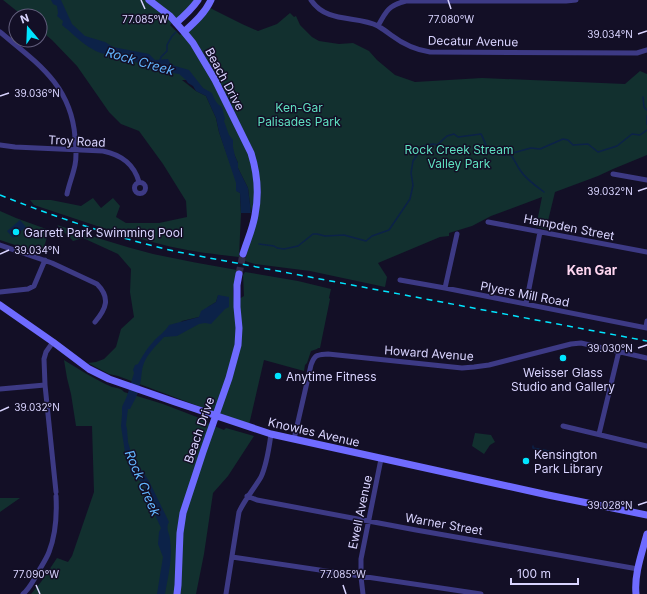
<svg xmlns="http://www.w3.org/2000/svg" width="647" height="594" font-family="Inter,sans-serif">
<rect width="100%" height="100%" fill="#130f26"/>
<path fill="#12302f" fill-rule="evenodd" d="M3,0h193l-26,25 10,10 12,-10 18,-17 32,16 16,7 19,-7 13,-11 4,4 2,-1 4,9 12,12 7,4 20,3 14,-1 16,8 8,9 18,15 20,7 67,-4 143,6 15,-13 7,3v81l-34,14 -15,7 -43,16 -9,37 -10,-2 6,-30 -51,19 -19,10 -23,7v3l-9,1 -62,26 9,14 -2,10 -75,-16 -55,-7 -10,-3 4,-16 4,-35 -1,-3 -1,6 -3,-25 -10,-20v-5l-29,-67 -13,-16h-14l14,11 10,5 10,22 3,14 18,51v8l3,2 1,20 -2,44c-27,-3 -53,-6 -79,-13 -42,-10 -84,-25 -126,-39l-4,-5h21l30,6 12,-8 8,10 12,-10 7,8 -4,11 10,6h33l28,-6 -1,-16 -23,-37 -24,-33 -18,-7 -12,-12 -32,-46 -25,-26 -12,-10v-14h-17z
M0,211l16,7 33,12 -7,24 -42,-14z
M57,225c32,10 64,21 96,29 28,6 56,11 84,16l-4,21 1,11 10,-6 -1,-21 2,-3 53,9 33,8 -2,9 1,1 -10,49h-2l-1,1 -6,2 -4,12 -2,2 -1,6 -40,-11 -15,65 -131,-49 -9,-2 -21,-11 8,-1 8,-3 12,-12 5,-18 13,-12 -4,-25 1,-23 -13,-15 -35,-16 -10,3zM218,296h4l-3,14 -41,16 4,-5 17,-4 9,-10 8,-5z
M64,360c16,10 30,19 48,27 5,1 9,1 12,5l39,12 39,15 4,2 1,2 17,7 2,-2 28,8 -26,40 -15,17 -9,61 -8,40h-165l10,-12 16,-24 11,4 4,-6 22,-64 -2,-66h-16l-5,-32 -4,-16z
M475,433l16,2 4,7 -5,3 -6,9 -12,-8z
M0,498h20l-20,14z"/>
<path fill="#0c2248" d="M51,0h10l11,24 13,12 20,6 8,5 36,7 6,6 13,-1 2,4 5,3 14,4 14,18 9,5c2,5 4,11 10,14l3,12 -1,2 5,14 4,5v7l2,9 3,7v5l10,20 3,25h-10l-1,-20 -4,-2v-8l-17,-51 -3,-14 -10,-22 -10,-5 -3,-5 -5,-3 -2,-3 -7,-6 -20,-3 -42,-16c-23,2 -39,-17 -55,-30l1,-4 -6,-5 1,-3 -1,-7 -4,-2z
M20,220l6,7 -13,11 -6,-7z
M218,295l11,2v10l-4,2 -14,15 -6,-1 -6,1 -22,12 -13,1c-7,8 -16,16 -20,26 -3,7 -2,14 -4,22 -1,8 -6,16 -10,24h-2l-2,16 1,4 1,13 4,14 17,25 20,41c-4,7 1,11 1,18 3,18 -2,36 -5,54h-8l6,-37 -5,-13 1,-12 2,-4 -14,-31v-6l-10,-14 -5,-1 -3,-11 1,-2 -2,-3 -2,-1 -5,-33 1,-11v-8l5,-11 7,-23 -1,-3 2,-5 3,-1c4,-7 9,-16 15,-22 5,-6 12,-10 16,-17l30,-8 2,-6 15,-9z"/>
<g fill="none" stroke-linecap="round" stroke-linejoin="round">
<path stroke="#0c2248" stroke-width="1.5" d="M160,61l1,-4 6,-6v-6l5,-9 4,-4
M643,97l1,10 3,3
M647,116v8
M510,154c5,6 6,10 10,16 5,8 17,17 24,22
M259,244l15,2 3,2 7,1 14,-3 15,-12h4l8,2 19,-1 22,6 6,-5 17,-6 21,-31 3,-14 -2,-12 2,-12 6,-9 5,-6 9,-2 4,1 10,-9 7,-2 4,3 23,-3c3,5 6,16 9,19l8,-1 4,3h3l26,-7 9,1 23,-10 5,1 5,5 15,-1 10,8 19,-6 15,-12 8,1 7,-5
M533,446v2l21,4"/>
<path stroke="#312d47" stroke-width="7" stroke-dasharray="7 3.5" stroke-linecap="butt" d="M239,274l4,-20"/>
<path stroke="#3d3a85" stroke-width="5" d="M311,0c16,24 46,15 67,26 5,3 9,6 13,9 12,9 25,15 39,17l207,1 10,-3
M378,26c8,-15 11,-21 28,-25h160l10,-1
M0,32c37,31 71,53 75,105 1,10 2,19 0,28 -2,10 -6,19 -8,29
M0,145l15,2 88,4c19,4 31,13 36,31
M613,174l34,6
M134.5 188a5.5 5.5 0 1 1 11 0a5.5 5.5 0 1 1-11 0Z
M488,222l159,30
M0,245l52,18 45,21c14,14 9,25 -2,38
M400,280l45,8 202,40
M445,288l12,-54
M0,292l28,-3 6,-3 11,-26
M526,304l14,-72
M646,327l1,-6
M53,342l-7,10 -2,7 1,26 11,107
M0,389l45,-4
M563,426l84,20
M599,434l20,-83
M294,439l17,-74c4,-11 6,-10 17,-11l134,14 12,-1 15,-2 82,-21 10,-1 66,15
M247,496l10,4 159,30 222,39
M232,557l249,37
M23,594c6,-5 9,-11 13,-18 4,-8 10,-16 13,-24 7,-18 8,-37 7,-56
M226,594l13,-82c6,-13 15,-23 22,-35 6,-13 8,-29 10,-43
M363,594l-2,-17v-18l20,-100"/>
<path stroke="#6f6bff" stroke-width="7" d="M149,0l21,16 14,16 9,11 22,37 36,73c6,19 8,42 4,62 -2,13 -8,26 -12,39
M176,23c8,-7 16,-14 22,-23
M184,32c11,-10 21,-19 27,-32
M0,305l53,37 36,27 20,10 66,23 96,32 277,61 99,20
M177,594l1,-9 2,-52 3,-20 20,-61 26,-74 9,-33 1,-17 -2,-21v-22l2,-11
M636,594c-2,-20 6,-41 11,-60"/>
<path stroke="#00e5ff" stroke-width="1.5" stroke-dasharray="6 5" stroke-linecap="butt" d="M0,195c58,23 117,43 178,57l469,89"/>
</g>
<path fill="none" stroke="#d9d4ff" stroke-width="1.5" d="M141,0l4,9M448,0l3,9M638,34l9,-3M0,96l9,-3M638,191l9,-3M0,254l9,-4M638,348l9,-3M0,411l9,-4M638,505l9,-3M36,585l4,9M343,585l3,9"/>
<g fill="#00e5ff" stroke="#130f26" stroke-width="1.5">
<circle cx="16" cy="232" r="4"/>
<circle cx="563" cy="358" r="4"/>
<circle cx="278" cy="376" r="4"/>
<circle cx="526" cy="461" r="4"/>
</g>
<g text-anchor="middle" dominant-baseline="central" stroke-width="3" stroke-linejoin="round" paint-order="stroke">
<g font-size="12" fill="#d9d4ff" stroke="#130f26">
<text transform="translate(473 41) rotate(1)">Decatur Avenue</text>
<text transform="translate(225 79) rotate(62)">Beach Drive</text>
<text transform="translate(77 141) rotate(3)">Troy Road</text>
<text transform="translate(569 227) rotate(11)">Hampden Street</text>
<text transform="translate(525 294) rotate(11)">Plyers Mill Road</text>
<text transform="translate(429 353) rotate(4)">Howard Avenue</text>
<text transform="translate(199 430) rotate(-71)">Beach Drive</text>
<text transform="translate(314 432) rotate(13)">Knowles Avenue</text>
<text transform="translate(360 512) rotate(-78)">Ewell Avenue</text>
<text transform="translate(444 524) rotate(10)">Warner Street</text>
</g>
<g font-size="12" fill="#5fe0c0" stroke="#130f26">
<text x="299" y="107">Ken-Gar<tspan x="299" dy="14">Palisades Park</tspan></text>
<text x="459" y="149">Rock Creek Stream<tspan x="459" dy="14">Valley Park</tspan></text>
</g>
<g font-size="12" fill="#d9d4ff" stroke="#130f26" text-anchor="start">
<text x="24" y="232">Garrett Park Swimming Pool</text>
<text x="563" y="372" text-anchor="middle">Weisser Glass<tspan x="563" dy="14">Studio and Gallery</tspan></text>
<text x="286" y="376">Anytime Fitness</text>
<text x="534" y="454">Kensington<tspan x="534" dy="14">Park Library</tspan></text>
</g>
<g font-size="13" font-style="italic" fill="#62b6ff" stroke="#130f26">
<text transform="translate(140 61) rotate(16)">Rock Creek</text>
<text transform="translate(143 483) rotate(67)">Rock Creek</text>
</g>
<g font-size="13" font-weight="bold" fill="#ffd6f0" stroke="#130f26">
<text x="592" y="270">Ken Gar</text>
</g>
</g>
<g font-size="10" text-anchor="middle" fill="#d9d4ff" stroke="#130f26" stroke-width="3" stroke-linejoin="round" paint-order="stroke">
<text x="145" y="23">77.085°W</text>
<text x="451" y="23">77.080°W</text>
<text x="610" y="38">39.034°N</text>
<text x="37" y="97">39.036°N</text>
<text x="610" y="195">39.032°N</text>
<text x="37" y="254">39.034°N</text>
<text x="610" y="352">39.030°N</text>
<text x="37" y="411">39.032°N</text>
<text x="610" y="509">39.028°N</text>
<text x="36" y="578">77.090°W</text>
<text x="343" y="578">77.085°W</text>
</g>
<g transform="translate(28 28) rotate(341)"><circle r="19" fill="#130f26" stroke="#625e7d"/>
<path d="M0-3L7 15L0 10L-7 15Z" fill="#00e5ff"/>
<text y="-6" font-size="11" font-weight="bold" text-anchor="middle" fill="#d9d4ff">N</text>
</g>
<path d="M511 578v6h67v-6" fill="none" stroke="#d9d4ff" stroke-width="2"/>
<text x="517" y="578" font-size="12" fill="#d9d4ff" stroke="#130f26" stroke-width="3" paint-order="stroke">100 m</text>
</svg>
